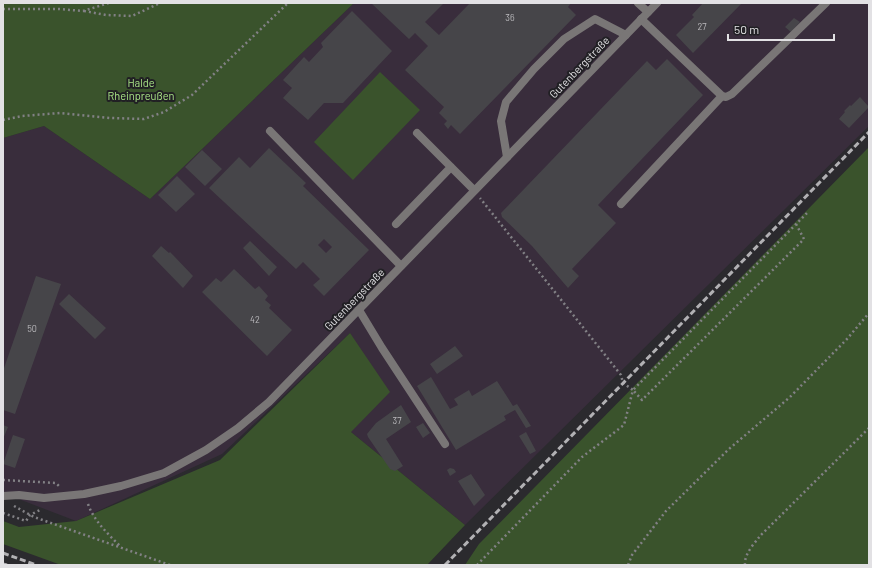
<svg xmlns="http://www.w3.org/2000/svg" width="872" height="568" font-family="Barlow,sans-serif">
<rect width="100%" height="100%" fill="#2b2a2e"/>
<path fill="#392d3c" d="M354,3h515v123l-404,399 -114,-93 -1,-99 -128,121 -146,67 -73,-28v-355l41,-12 106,73z"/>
<path fill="#3a532c" d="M3,3h351l-204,196 -106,-73 -41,12z
M380,72l40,38 -67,70 -39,-38z
M869,147v418h-404l14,-21z
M350,333l40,59 -39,40 114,93 -38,40h-366l-58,-21v-23l16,6 57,-6 144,-61z"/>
<path fill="#464549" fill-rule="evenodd" d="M371,3h73l-19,19 14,13 31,-32h101l-3,4 8,8 -116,119 -9,-9 -3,4 -4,-5 3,-3 -8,-8 5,-6 -39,-37 23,-24 -13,-13 -6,6z
M703,3h39l-49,50 -17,-18 18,-18 -2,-2z
M352,11l40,40 -49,52h-19l-16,17 -25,-22 9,-10 -9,-8 21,-23 5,5 14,-15 -2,-4z
M794,18l6,4 -9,10 -6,-5z
M667,59l36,36 -105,110 18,18 -44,46 7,7 -11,12 -36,-42 -30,-29 -1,-4 146,-152 9,9z
M860,97l9,10 -20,21 -10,-9 6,-7 -1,-1 6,-6 1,1z
M269,148l37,35 -3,3 66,64 -45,46 -11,-11 7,-6 -17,-17 -7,7 -87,-81 30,-31 11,11zM324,239l8,8 -6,6 -8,-8z
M202,150l20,19 -17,17 -20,-19z
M177,176l18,18 -19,18 -18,-17z
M250,241l27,26 -8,9 -26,-28z
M161,246l8,7 1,-1 3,3 20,21 -10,12 -31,-32z
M234,269l21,20 4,-3 9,10 -3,4 6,5 -2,3 23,22 -25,26 -65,-64 14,-14 5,4z
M36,276l25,8 -46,130 -12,-4v-39z
M69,294l37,34 -11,11 -36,-35z
M455,346l8,10 -26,18 -7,-10z
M431,377l19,32 8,-4 -4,-6 15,-9 3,6 25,-15 16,25 4,-2 14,22 -5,2 -11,-18 -11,6 2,4 -50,30 -39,-64z
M401,405l10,17 -25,17 17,27 -8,5 -5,-2 -22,-32 -1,-3 9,-11z
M423,423l7,10 -7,5 -7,-11z
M3,425l5,2 -5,12z
M526,432l10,19 -6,3 -11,-18z
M13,435l12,4 -10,29 -12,-4z
M450,468l4,1 2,3 -6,4 -3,-6z
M471,474l14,21 -11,11 -16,-25z"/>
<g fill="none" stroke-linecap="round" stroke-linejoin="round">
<path stroke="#828185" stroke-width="2.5" stroke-dasharray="2 3" stroke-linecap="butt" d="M3,9h56l24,2 26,-8
M84,11l22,4 26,1 28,-13
M3,120l19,-4 38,-3 50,5 34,1 20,-7 28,-17 96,-92
M796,224l8,15 -162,161 -9,-10 174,-177
M3,480l53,3 3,3
M88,504c6,17 20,30 33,43
M14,506l20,11 136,48
M3,513l23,8 4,-6 12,-6
M477,565l105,-108 42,-32 9,-35 -10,-7 -2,-8 -141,-177
M628,565l4,-10 34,-44 63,-62 61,-52 57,-58 22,-26
M745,565c-1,-11 9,-21 15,-29l109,-108"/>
<path stroke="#797676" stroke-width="8" d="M638,3l10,9
M722,96l4,1 6,-3 94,-91
M270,131l131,135
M417,133l57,57
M507,157l-6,-36 5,-19 28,-33 30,-30 31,-20 31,16
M621,204l101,-108 -81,-77
M396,224l55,-57
M359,310l23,38 63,96"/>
<path stroke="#797676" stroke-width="8" d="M3,496l16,-1 25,3 40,-4 37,-8 43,-13 42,-23 32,-22 31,-26 388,-399"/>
<path stroke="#b2b1b4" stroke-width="3" stroke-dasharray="6 3" stroke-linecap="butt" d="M3,553l33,12
M3,564l4,1
M445,565l424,-433"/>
</g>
<g text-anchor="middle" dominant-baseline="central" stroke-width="4" stroke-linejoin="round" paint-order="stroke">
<g font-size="9" fill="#bbbabd">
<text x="510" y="17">36</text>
<text x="702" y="26">27</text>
<text x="255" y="319">42</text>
<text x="32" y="328">50</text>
<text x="397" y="420">37</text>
</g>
<g font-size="11" fill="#e2e1e4" stroke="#212024">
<text transform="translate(579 67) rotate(-46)">Gutenbergstraße</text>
<text transform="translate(354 299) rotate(-46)">Gutenbergstraße</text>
</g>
<g font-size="11" fill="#aae687" stroke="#212024">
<text x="141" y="82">Halde<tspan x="141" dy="13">Rheinpreußen</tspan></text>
</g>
</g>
<rect width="872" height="568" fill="none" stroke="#e2e1e4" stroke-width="8"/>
<path d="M728 34v6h106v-6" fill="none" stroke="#e2e1e4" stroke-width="2"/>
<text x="734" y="34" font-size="12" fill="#e2e1e4" stroke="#212024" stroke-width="3" paint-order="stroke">50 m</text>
</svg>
